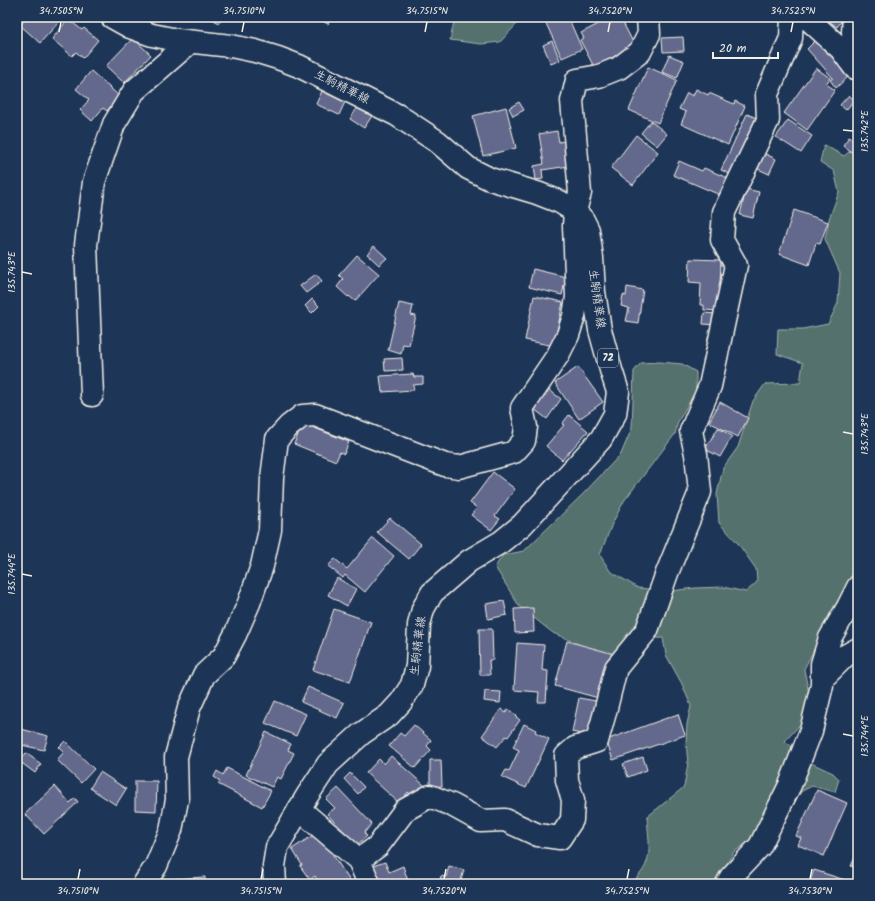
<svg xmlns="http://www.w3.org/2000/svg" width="875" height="901" font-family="Kalam,'Klee One',sans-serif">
<rect width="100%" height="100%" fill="#1d3557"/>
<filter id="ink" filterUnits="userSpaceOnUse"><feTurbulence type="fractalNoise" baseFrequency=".025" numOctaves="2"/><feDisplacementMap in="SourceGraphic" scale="8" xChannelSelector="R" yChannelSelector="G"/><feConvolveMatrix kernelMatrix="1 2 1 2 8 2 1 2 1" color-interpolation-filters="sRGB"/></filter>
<g filter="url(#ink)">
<path fill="#55716e" stroke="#a4b1ab" d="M455,17h64l-3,8 -16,17 -19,2 -31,-4z
M824,145l20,11 14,-11v415l-11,26 -43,83 5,25 -2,19 -9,14 -13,14 26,22 22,10 6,6 -4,13 -23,-6 -10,5 -25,32 -43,29 -20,32h-84c25,-20 19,-38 17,-67l37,-30 4,-24 -2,-20 1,-19 4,-18 -9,-22 -16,-29 -3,-17 -24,1 -16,18 -38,-10 -32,-14 -34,-27 -24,-39 8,-12 21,-4 58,-56 39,-41 11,-26 2,-57 7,-8 19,-1 22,2 14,8v18l-18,32 -3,12 -51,67 -12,23 -12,31 10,16 28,17 33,3 24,-3 28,-1 23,5 11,-10 -1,-13 -19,-27 -18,-19 -2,-29 6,-26 15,-21 15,-46 12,-17 35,-1 3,-20 -26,-9 1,-25h25l25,-5 10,-21 2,-30 -15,-34 4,-20 10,-27 -5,-21 -14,-9z"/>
<path fill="#64678d" stroke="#f4f1e8" d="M28,17h26l5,5 -19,21 -20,-18z
M209,17h14l-4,6z
M315,17h17l-4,7z
M543,17h25l14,32 -20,9z
M612,17h8l15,29 -41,21 -14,-27 4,-2 -3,-5z
M832,17h11l1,1 -7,9 -8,-6z
M68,19l14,11 2,-2 14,12 -15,18 -7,-6 -4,4 -20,-17z
M683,37l1,14 -21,1 -1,-14z
M133,38l18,17 -27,28 -18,-17z
M818,38l33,36 -15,14 -6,-8 3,-2 -26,-29z
M552,41l8,19 -9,4 -8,-19z
M669,55l15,6 -7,17 -15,-6z
M648,67l29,13 -19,43 -29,-13z
M816,68l14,10 -4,6 9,6 -28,40 -23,-17z
M91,71l28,25 -12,15 -4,-3 -11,13 -12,-11 9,-10 -13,-11z
M696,89l12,6 1,-2 25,11 1,-3 10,5 -17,39 -47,-21 5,-12 -7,-3 8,-16 6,3z
M322,91l23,11 -6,13 -23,-11z
M849,95l5,5 -8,10 -6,-5z
M519,102l5,8 -11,6 -4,-8z
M506,107l10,41 -33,8 -10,-40z
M357,108l15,8 -8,12 -14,-9z
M747,114l12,5 -25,57 -13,-6z
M788,120l24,16 -11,17 -25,-16z
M651,121l16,13 -10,12 -16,-13z
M557,131l2,11 5,-1 5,25 -27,4 1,9 -7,1 -2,-14 10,-2 -5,-30z
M636,135l22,17 -25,33 -22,-17z
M849,137l9,7v4l-4,6 -11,-9z
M761,152l15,7 -7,15 -15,-7z
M679,161l23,10 2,-3 28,12 -7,17 -52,-22z
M746,189l13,3 -6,26 -13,-3z
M794,210l34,12 -8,22 -4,-1 -7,22 -30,-11z
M374,246l13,12 -8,7 -12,-11z
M357,255l22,19 -24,27 -6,-5 -1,1 -11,-10 6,-8 -4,-4z
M690,259l31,1 -2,51 -15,-1v-5h-4l1,-22 -12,-1z
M533,269l33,8 -4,18 -33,-8z
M316,274l6,7 -16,12 -6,-7z
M627,287l16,3 -5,33 -12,-2 3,-13 -8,-2 2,-11 3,1z
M534,296l29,6 -9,44 -29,-6z
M312,299l7,7 -7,7 -7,-7z
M399,303l14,3 -2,9 5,1 -7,29 -6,-1 -2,10 -13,-4z
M704,313l12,1v11l-13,-1z
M402,358l1,12 -18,1 -1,-12z
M578,367l25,35 -24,17 -24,-36z
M413,374l1,3h9v7l-10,1 1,5 -32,2 -2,-16z
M548,389l13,10 -14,20 -13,-10z
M720,402l28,16 -10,19 -29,-15z
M569,415l19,16 -26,29 -16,-14 18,-21 -2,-1z
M303,423l46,19 -5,12 -4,-2 -4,9 -42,-17z
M718,428l14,8 -12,21 -15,-8z
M493,472l22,17 -20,27 5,3 -9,11 -20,-15 6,-7 -7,-5z
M390,518l31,26 -12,15 -32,-27z
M373,538l21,18 -29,36 -20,-17 -2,3 -15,-12 7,-7 12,10z
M855,549l3,1v6l-5,-3z
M337,578l19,11 -9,17 -19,-11z
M504,601l3,14 -19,4 -2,-15z
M533,608l1,24 -19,1 -1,-24z
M334,609l37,13 -21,60 -37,-12z
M479,629h13l1,31h-4l1,15h-10z
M567,641l47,13 -12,45 -47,-13z
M517,643l27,2 -2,25 6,1 -2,31h-8l1,-10 -25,-2z
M308,687l36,16 -7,15 -36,-16z
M485,691l16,1 -1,11 -16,-2z
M579,698l17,3 -7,35 -17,-4z
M275,701l31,13 -10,22 -31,-13z
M501,709l5,4 2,-4 9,7 -1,1 4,3 -12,17 -2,-1 -9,11 -15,-11z
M678,714l7,21 -72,25 -7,-20z
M524,724l12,6 -1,2 14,7 -23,49 -24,-11 4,-7 3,1 10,-21 -6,-3z
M414,725l17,15 -4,6 4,4 -16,18 -26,-22 11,-13 4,3z
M17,728l31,8 -4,14 -27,-6z
M266,732l25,12 -3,6 6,3 -13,26 -4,-2 -5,10 -26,-12z
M65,741l29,28 -13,14 -24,-23 7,-8 -5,-5z
M26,753l15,11 -6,9 -16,-12z
M391,756l34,30 -11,12 -6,-6 -9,11 -33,-30 13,-14 5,5z
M643,757l4,13 -19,7 -5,-13z
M430,760h11l1,26 -12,1z
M227,768l44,23 -9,16 -44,-23 2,-3 -6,-4 3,-6 6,4z
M100,772l26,17 -10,16 -26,-17z
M350,773l14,14 -6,7 -14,-15z
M135,781h22l-1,30 -21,-1z
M55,786l15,17 5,-5 3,4 -34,32 -19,-20z
M338,788l34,36 -8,9 3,3 -10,9 -30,-31 8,-6 -9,-9z
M817,790l30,13 -23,53 -26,-11 3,-7 -5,-2z
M318,832l32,49 -4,3h-26l-5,-8 -5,4 -10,-14 2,-1 -10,-16z
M858,851v18l-7,-3z
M385,862l4,10 14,-6 6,18h-29l-7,-18z
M449,866l15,4 -4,14h-21l2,-8 5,1z
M814,870l40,13 4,-9v10h-49z
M205,877v7h-29l-1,-5z"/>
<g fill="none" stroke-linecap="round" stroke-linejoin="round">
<defs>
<path id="minor" d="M806,17l35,32 14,19 3,-2
M854,17l-1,15 5,22
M92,395l-6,-150 8,-63 20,-58 20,-33 56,-49
M822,679l23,-23 13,-7
M299,809l60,51 10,24
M359,860l19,-14 27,-36 25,-14 22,9 29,16 24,-1 33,15 22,3 12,-18 1,-20 -6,-20 -1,-24 9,-8 22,-7 7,-25 12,-48 31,-38 20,-57 33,-81 -4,-38 -5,-23 19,-45 26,-121 -14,-25 2,-28 44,-92 -1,-26 24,-56 1,-21
M144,884l12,-18 15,-36 6,-30 -1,-43 13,-49 15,-33 20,-19 11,-21 14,-32 13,-37 8,-36 2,-52 5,-39 12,-13 13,-10 13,-1 130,50 14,2 55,-15 10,-11 2,-14 -4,-19 36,-53 10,-20 6,-19 3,-19 -3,-71 1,-15 5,-18 -8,-92 5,-21 22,-4 20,-8 21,-16 9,-18 -1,-17
M727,884l4,-7 29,-31 30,-61 21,-54 11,-46v-21l8,-26 18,-31 10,-20"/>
<path id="major" d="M112,17l18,10 22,8 25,5 54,6 24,5 23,7 21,8 98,49 41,27 30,26 22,11 47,14 23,9 15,9 8,9 5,10 4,28 2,34 6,38 11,40 7,22 -3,22 -14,25 -79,86 -21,17 -32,19 -37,32 -9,16 -4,16 -2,41 -5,19 -11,17 -12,13 -28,19 -33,30 -21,32 -30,51 -3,19 1,18"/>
</defs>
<use href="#minor" stroke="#f4f1e8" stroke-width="25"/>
<use href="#major" stroke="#f4f1e8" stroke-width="25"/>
<use href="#minor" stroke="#1d3557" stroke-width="22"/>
<use href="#major" stroke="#1d3557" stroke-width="22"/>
</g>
</g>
<path fill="none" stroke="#f4f1e8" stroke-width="1.5" d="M59,32l2,-10M242,32l2,-10M425,32l2,-10M608,32l2,-10M791,32l2,-10M843,130l10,1M22,272l10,2M843,432l10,2M22,574l10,2M843,734l10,2M78,879l2,-10M261,879l2,-10M444,879l2,-10M627,879l2,-10M810,879l2,-10"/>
<g text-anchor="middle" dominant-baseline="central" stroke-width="3.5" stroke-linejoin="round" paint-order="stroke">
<rect fill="#1d3557" stroke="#b4b9bc" stroke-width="1" x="598" y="349" width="20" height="18" rx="3"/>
<g font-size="11" font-weight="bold" fill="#f4f1e8">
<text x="608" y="358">72</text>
</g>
<g font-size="12" fill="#f4f1e8" stroke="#1d3557">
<text transform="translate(342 87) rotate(27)">生駒精華線</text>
<text transform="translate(597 299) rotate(82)">生駒精華線</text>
<text transform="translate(418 646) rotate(-83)">生駒精華線</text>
</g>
</g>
<rect width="875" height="901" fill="none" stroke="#1d3557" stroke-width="44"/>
<path d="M713 52v6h65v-6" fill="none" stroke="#f4f1e8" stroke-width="2"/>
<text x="719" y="52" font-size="12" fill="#f4f1e8" stroke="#1d3557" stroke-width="3" paint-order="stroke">20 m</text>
<rect x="22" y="22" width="831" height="857" fill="none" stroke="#f4f1e8" stroke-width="1.5"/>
<g font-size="10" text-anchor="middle" fill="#f4f1e8">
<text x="61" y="14">34.7505°N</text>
<text x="244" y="14">34.7510°N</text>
<text x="427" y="14">34.7515°N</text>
<text x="610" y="14">34.7520°N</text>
<text x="793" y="14">34.7525°N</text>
<text transform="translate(864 131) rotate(-90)" y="4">135.742°E</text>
<text transform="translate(11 272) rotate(-90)" y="4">135.743°E</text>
<text transform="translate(864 434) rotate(-90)" y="4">135.743°E</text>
<text transform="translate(11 574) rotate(-90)" y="4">135.744°E</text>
<text transform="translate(864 736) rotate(-90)" y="4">135.744°E</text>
<text x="78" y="894">34.7510°N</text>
<text x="261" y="894">34.7515°N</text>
<text x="444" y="894">34.7520°N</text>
<text x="627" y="894">34.7525°N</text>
<text x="810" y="894">34.7530°N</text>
</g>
</svg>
